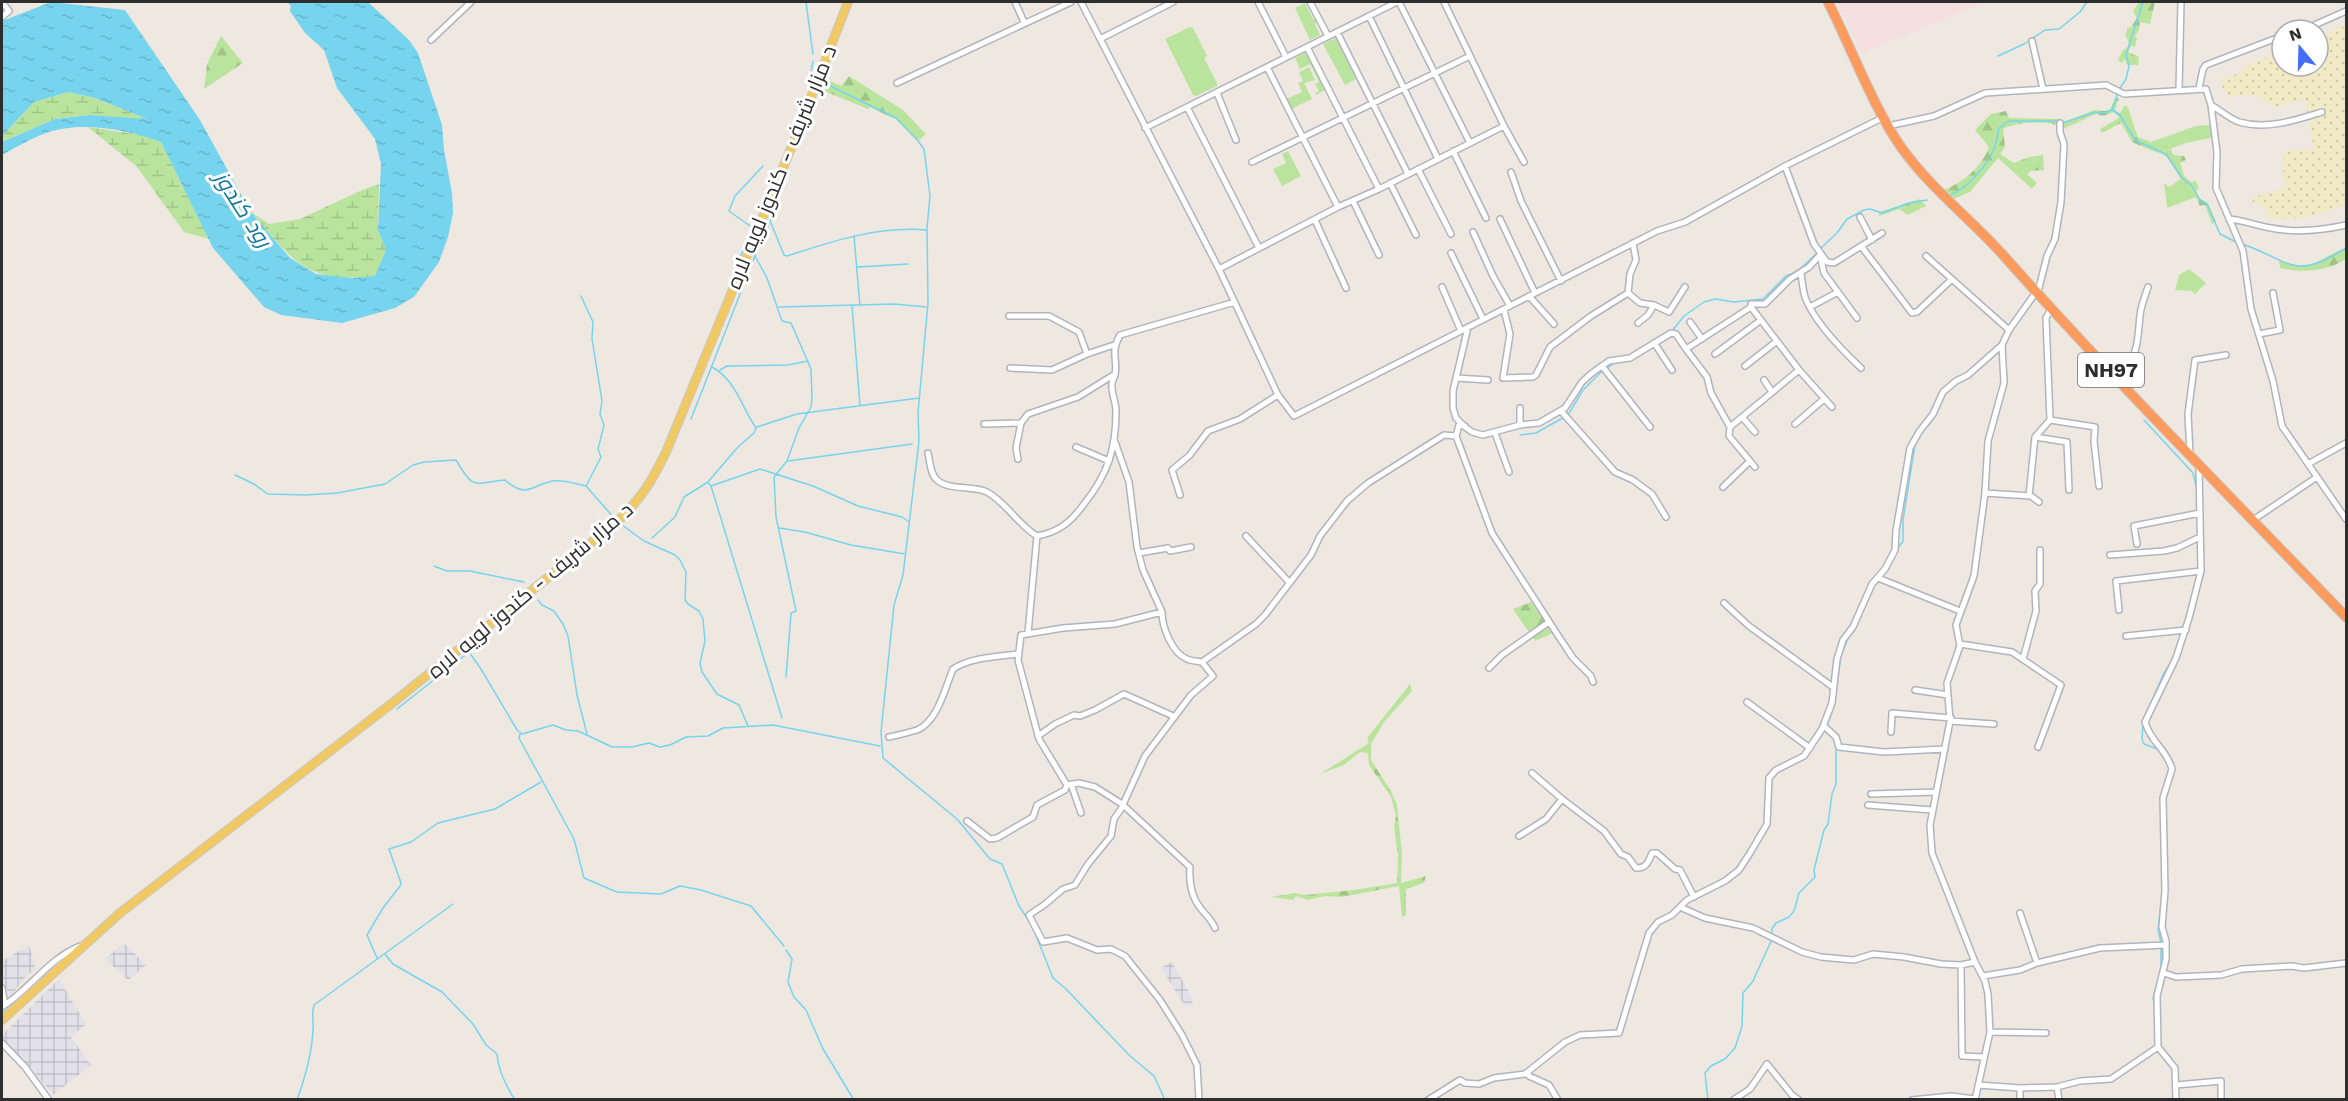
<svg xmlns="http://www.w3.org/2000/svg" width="2348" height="1101" font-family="'Work Sans',Cairo,sans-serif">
<defs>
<pattern id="industrial-grid" width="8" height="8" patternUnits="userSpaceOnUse" patternTransform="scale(1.5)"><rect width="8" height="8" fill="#e2e1e8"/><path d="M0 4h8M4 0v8" fill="none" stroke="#c2c1c7"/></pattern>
<pattern id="forest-firs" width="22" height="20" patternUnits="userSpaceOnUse" patternTransform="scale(1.5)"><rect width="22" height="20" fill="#bae49e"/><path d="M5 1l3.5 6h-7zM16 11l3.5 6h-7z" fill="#a0c488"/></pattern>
<pattern id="wetland-marsh" width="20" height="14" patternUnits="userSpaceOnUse" patternTransform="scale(1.5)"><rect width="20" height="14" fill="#bae49e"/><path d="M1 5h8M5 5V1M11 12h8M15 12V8" fill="none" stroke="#a0c488"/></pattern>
<pattern id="sand-dots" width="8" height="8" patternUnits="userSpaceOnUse" patternTransform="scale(1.5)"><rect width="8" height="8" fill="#f2e9c5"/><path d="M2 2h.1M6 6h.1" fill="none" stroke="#d0c8aa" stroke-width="1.8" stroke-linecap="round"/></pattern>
<pattern id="water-ripples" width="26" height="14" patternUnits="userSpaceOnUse" patternTransform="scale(1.5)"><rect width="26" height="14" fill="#76d4ee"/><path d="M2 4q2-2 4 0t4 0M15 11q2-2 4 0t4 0" fill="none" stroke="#66b6cc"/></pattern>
</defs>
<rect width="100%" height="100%" fill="#efe8e1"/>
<path fill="url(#industrial-grid)" d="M124,943l22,22 -18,15 -23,-21z
M29,945l7,24 -10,7 -16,21 -8,-20v-16z
M1172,962l21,37 -1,5 -6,4 -25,-40z
M59,979l27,45 -15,13 20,28 -38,30 -25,-31 -11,-7 -13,-16 -2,-6z"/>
<path fill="#f5dfe1" d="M1836,2h149l-123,51z"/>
<path fill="#bae49e" d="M1305,3l8,16h3l1,3 -2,2 5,11 -10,5 -15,-32z
M1190,27l3,1 14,28 -3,2 13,25v3l-21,10 -3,-1 -28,-56z
M1336,38l20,41 -11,6 -22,-41z
M1307,52l18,38 -9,5 -1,-2 4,-2 -4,-7 4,-2 -9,-18 -10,5 -5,-11z
M1309,67l6,13 -11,3 8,16 -21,10 -5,-10 16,-7 -4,-9 5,-2 -4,-9z
M2212,125l2,12 -28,6 -22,8 -2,3 -14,-5 3,-7 45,-16z
M1288,151l13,25 -19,10 -9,-17 13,-6 -4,-9z
M2181,179l10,8 5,10 -29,11 -3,-25 5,4z
M2189,269l17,14 -11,11 -4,-3 -16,-1 4,-15z"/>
<path fill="url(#forest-firs)" d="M2139,2h16l-5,22 -10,-2 -1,8 -4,6 2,2 -2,9 -4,-1 -3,6 11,5 -1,8h-11l-2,-6 -3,4 -4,-3 5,-10 4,-2 2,-5 -4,-9 2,-2v-4l4,-1 6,-9 -4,-7z
M221,36l22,27 -39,26 3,-25z
M849,76l54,34 23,24 -8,7 -22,-23h-4l-22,-11 -2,2 -44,-18 4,-11 13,6z
M2119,98l-4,12 5,3 4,-7h3c5,10 6,20 11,31l13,5 -3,7 -16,-7 -11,-19 -19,10 -2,-4 19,-11 -5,-6 -11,4 -7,-2 -31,14c-16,-8 -46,-7 -62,1l2,18 -5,7 14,9 15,-6 14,-2 1,15 -13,1 -4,3 10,9 -5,6 -34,-31 -28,34 -24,10 -5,-11c22,-8 39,-22 48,-44l-14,-17 16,-16 15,-3 3,7 50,1 5,3 31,-12 10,1 5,-2 5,-10z
M2171,149l2,6 11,1 2,4 -6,3 4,13 7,6 5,-1 3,8 -3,1c2,8 5,10 12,13l8,19 -4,2 -7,-19 -5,1 -9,-19 -10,-8 -14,-22 -5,-3 2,-3z
M1920,199l6,7 -18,9 -9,-6 -20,7v-4z
M2346,248v11c-21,13 -42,14 -66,9l-1,-8c35,14 39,-3 67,-12z
M1531,602l22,31 -18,8 -22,-32z
M1410,684l2,7 -28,31 -13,22v16l20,31 6,14 5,48 -1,30 25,-7 -2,7 -18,6v26l-4,2 -3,-31 -57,11 -17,-1 -18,4 -11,-4 -3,4 -23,-3 25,-4 10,2 49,-5 43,-7 1,-27 -4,-29 2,-11 -5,-19 -22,-32 -1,-12 -8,-1 -16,13 -24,9 49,-31 -2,-5z"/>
<path fill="url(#wetland-marsh)" d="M68,92l27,6 54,22 -59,-5 -35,4 -53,23v-6l32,-34z
M88,127l53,8 20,7 48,97 -25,-7 -47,-65z
M379,184l-1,46 8,20 -11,26c-71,8 -82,-16 -125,-65l19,13 31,-5 62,-29z"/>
<path fill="url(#sand-dots)" d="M2340,26l6,2v177c-24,8 -55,20 -80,10l2,-6 -15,-7 -1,-5 34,-9 -3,-12 1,-25 30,-2 -9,-50 -30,8c-16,-11 -27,-16 -46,-9l-6,-8 -3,-12c23,3 27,-27 62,-20v8h36v-26z"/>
<path fill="url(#water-ripples)" d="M51,2l74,8 75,110 50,91 40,47 26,16 36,4 23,-2 11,-26 -8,-20 3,-66 -6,-25 -38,-51 -13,-38 -19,-17 -15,-22 1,-5 -4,-4 82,1 40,37 9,13 24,72 2,25 8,43 1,20 -5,24 -9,25 -25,35 -19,11 -53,15 -61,-8 -17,-8 -51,-59 -52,-106c-30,-11 -68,-19 -100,-13 -21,4 -41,16 -59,26v-13l53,-23 35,-4 57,4 -52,-21 -27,-6 -34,10 -32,34v-115z"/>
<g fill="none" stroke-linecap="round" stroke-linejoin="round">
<path stroke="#76d4ee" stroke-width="1.5" d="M806,2l7,52
M1998,56l26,-12 21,-14 14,-1 21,-17 7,-10
M813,61l-3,17 3,1
M824,83l72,35 22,23 6,8 6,47 -3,32 1,75 -10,110 1,28 -16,134 -9,30 -13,127 2,26 74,61 33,40 12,5 17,42 12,18
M2120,88l6,-9 3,-13 -3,-11 17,-53
M2112,110l6,-18
M2062,123l34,-11 8,1 8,-3 8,5 15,25 31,14 16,24 10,8 8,14 7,4 13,30 18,9
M1950,195c15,-5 37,-29 43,-44 4,-7 4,-16 6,-23l10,-7h49
M771,223l13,32 3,1c46,-15 91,-30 140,-26
M753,228l-24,-17 6,-15 28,-30
M854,236l6,70
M2242,244c50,17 51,38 104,4
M1821,248l16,-15 10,-14 17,-9 6,-1 12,4 27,-10 18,-3
M751,255l4,1 12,22 15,43 9,2 20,46 1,30 -1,8 -12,21 -12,33 -13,16 2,40 20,94 -5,2 -5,64
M738,261l15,-31
M858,267l50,-3
M1800,269l18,-17
M581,296l12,26 -1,17 10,62 -2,13 4,11 -6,24 3,8 -15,29
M852,306l8,99
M779,307l115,-3 32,3
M1672,331l12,-15 20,-14 11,-3 19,3 29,-3 23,-23 10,-4
M1652,348l13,-9
M1631,360l14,-8
M1606,369l8,-6
M720,370l7,-4 61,-1 20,-4
M691,419l64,-163 19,-43
M2144,420l49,53 4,17
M757,427l40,-13 122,-16
M1520,435l16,-2 32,-18 15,-25 19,-19
M788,461l124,-17
M235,475l19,9 14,10 38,1 31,-2 48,-9 28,-19 11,-3 32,-2c18,31 17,23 49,20 22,20 28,4 48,1 10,-2 23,3 33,5l29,33
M708,483l3,3 49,-17 53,17 45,20 44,11 6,4
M711,486l71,232
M622,525l22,16 31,14 5,5 6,12 -1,28 3,4 11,7 4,8 2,22 -5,22 2,9 15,22 22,11 9,21
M779,528l26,4 46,13 54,9
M652,538l23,-21 9,-20 24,-15 29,-34 17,-15 2,-5c-14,-20 -20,-48 -44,-61
M1898,548l5,-7v-21l12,-75
M434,566l13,5h23l54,11
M538,600l4,5 12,6 9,13 5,12 9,59 10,39
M2183,629l14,-51
M1838,676l3,-20 7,-18
M397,709l72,-57 12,17 36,61 5,4 31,-9 13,5 12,1 34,16h20l17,-4 11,4 10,-2 16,-8 22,-1 15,-8 50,-3 107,21
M2145,716l19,-43 9,-14
M2143,724l-1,15 2,5 16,6
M1827,726l6,-18
M520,734l-1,4 55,101 10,39 33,14 44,2 19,-8 21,4 50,16 33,40
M1033,928l20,50 13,11 63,66 25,21 11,24
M1772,935v-6l4,-6 13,-6 5,-6 5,-18 16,-16 -1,-7 10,-40 4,-6 4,-30 4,-10v-38
M2161,942l-3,-12 3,-27
M786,950l6,9 -4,23 6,15 12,13 17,39 31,51
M385,954l8,10 49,28 31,32 13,21 11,9c1,16 9,32 18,46
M377,958l-10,-23 16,-27 17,-22 1,-3 -12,-34 22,-7 27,-19 57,-14 46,-27
M2155,1010l-2,-12 8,-28v-23
M297,1100c8,-22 15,-48 16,-71 1,-9 -2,-15 1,-24l139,-101
M1708,1100l-3,-27 6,-7 14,-7 10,-11 7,-22 1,-33 10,-12 19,-42"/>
<defs>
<path id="street" d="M1015,2l9,20
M1081,2l138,267 59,126 16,21 363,-185 28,-9 100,-56 99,-49
M1258,2l28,55
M1310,2l18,34
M1399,2l71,141
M1444,2l60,124 20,36
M1369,16l69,143
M2,17l7,-6 -7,-9
M2298,30l12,-3 36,-16
M1337,32l71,142
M1100,39l73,-37
M431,40l40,-38
M2032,41l11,48
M1307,47l72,142
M1267,67l71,140
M897,83l174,-81
M2199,88l4,-19 3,-4 76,-29
M2179,90l2,-88
M1217,93l19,47
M2211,105c9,5 19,14 28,17 28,8 57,-2 83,-10
M1187,107l72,141
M1888,126l46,-10 51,-23 121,-8 18,9 82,-5 5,16 6,47 -1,36 27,63 8,58 22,72 9,45 64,93
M1145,128l252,-126
M1453,151l33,67
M1252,162l218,-106
M1785,166l29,78 13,18 7,1 48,-30
M1418,169l33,65
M1511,172l10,29 40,80
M1390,183l26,52
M1353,201l26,54
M1860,217l12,23
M1500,219l35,74
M2229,219c15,1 27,7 42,9 24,5 52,2 75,-3
M1315,220l31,68
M1473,232l20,44 17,30
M1633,243l3,17 -6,14 -2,19 12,10 14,2 -6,10 -10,8
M1861,246l51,67 5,-1 34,-32
M1451,253l32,66
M1820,255l-11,12 -19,12 -25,25h-14v3l48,63 33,37
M1820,255l4,18 33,45
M1926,256l83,74
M1219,269l119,-62 41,-18 125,-63
M1801,274c1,7 2,16 4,23 9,25 38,54 56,71
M1442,287l19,44
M1529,296l25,28
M1654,305l15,7 16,-25
M1751,307l-65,42 21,28 4,16 19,34 69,-57
M1810,307l28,-15
M1504,310l6,24 -7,44 30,-1 3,-2 14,-28 41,-31 37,-23
M1009,316h40l30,16 8,22
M1690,322l12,17
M1468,327l-15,64v17l3,10 9,9 7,5 11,3 37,-10 19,-2 26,-15 17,-26 10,-9 17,-12 21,-3 41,-25 5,1 10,15
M2259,334l21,-4 -7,-37
M1655,344l17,26
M1715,354l46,-34
M1602,366l48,61
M1745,366l32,-25
M1010,368l42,2 35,-16 27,-9
M1456,378l32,2
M2118,378c21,-26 19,-31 22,-63 1,-9 5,-19 8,-28
M1764,380l8,12
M1520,408v17
M1561,411l54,61 18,8 19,14 14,23
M1742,417l13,15
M2050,420l45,7 -1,14 5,45
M984,424l37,-1 7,-9 50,-17 37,-23
M1795,424l29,-25
M1465,426l-6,-1 -3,11 36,97 67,104 14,21 18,18 2,6
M1730,427l-1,9 26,31
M1495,433l14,39
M2035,437l32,5 2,48
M1115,442l14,40 8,65 6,23 19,42c0,15 10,41 25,47 4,2 10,2 15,3l11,14 -22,19 -46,61 -24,53 -7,10 -3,17 -23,28 -13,21 -12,4 -19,16 -15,10 14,27 24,-4 30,12 14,-1 14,7 35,44 22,35 15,30 2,35
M1076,447l33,14
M928,453c2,8 2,21 9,27 13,11 35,5 50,12 20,11 31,33 50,44 22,-4 34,-14 47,-32 24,-30 32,-55 32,-93 0,-9 -5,-18 -4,-27 0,-3 2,-6 3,-9 3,-16 -5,-22 5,-40l115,-33
M2190,454l-2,-40 7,-54 31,-5
M1018,459l-2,-11 5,-25
M2308,464l38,-21
M1723,487l27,-26
M1985,493l46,3 8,6
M1180,495l-8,-25 17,-14 19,-25 32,-12 38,-24
M2029,496l6,-59 15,-17 -4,-102 5,-9
M2253,520l64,-43
M1246,536l43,46
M2137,544l-3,-18 66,-13
M1139,553l29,-5 2,3 21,-4
M2110,555l54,-4 13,-3 23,-11
M1878,578l82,33
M1724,603l25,23 84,61
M2119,610l-3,-29 85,-10
M1162,612l-47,12 -52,4 -42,7 -3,25 21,79 28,46 12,-2 16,4 27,17 68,63c-1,15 1,30 11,42 6,7 10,10 14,19
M1028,633l9,-97
M2126,636l60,-6
M1960,644l52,8 49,33 -23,62
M2023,659l13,-48 -1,-20 5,-7v-34
M1202,662l54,-38 9,-9 46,-60 9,-19 27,-35 21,-18 76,-48 12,1
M1489,668l13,-13 47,-33
M1915,690l33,5
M1747,702l63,46
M1950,721l44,3
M1824,726l12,11 3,10 45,5 61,-3
M1891,732l1,-19 59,5
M1038,736l17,-12 19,-9 6,1 15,-6 29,-16 49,22
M889,737c9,-2 19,-4 28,-7 21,-9 28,-42 36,-61 19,-12 43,-12 65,-15
M1532,773l30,26
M1071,784l10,29
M1871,794l65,-2
M1868,805l64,5
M967,821l23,18 7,-1 36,-21 4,-12 28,-15 2,-5
M1519,836l27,-17 16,-20 42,32 17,23 7,3 8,11c10,1 13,-7 16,-15h5l18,16 5,1 14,27
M1680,907l25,11 48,10 49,24 19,5 33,3 19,-6 31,3 37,7 20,1 14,-3
M2020,913l17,50
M1961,965l1,91 22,1
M2164,973l12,4 45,-2 21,-6 49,-3 13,2 42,-5
M1983,976l37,-6 17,-7 63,-15 65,-3
M2,988l3,17
M2,1007c28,-18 46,-48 78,-61
M1990,1032l56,1
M2,1043l23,24 24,33
M1528,1073l1,3 20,9 9,15
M1978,1085l42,3 37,-1 23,-6 31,-2 47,-32
M2176,1085l45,-4v19
M2057,1087l2,13
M2020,1088v12
M1428,1100l32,-20 5,3 14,1 15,-6 31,-4 40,-32 15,-7 39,-2 30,-100 9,-11 14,-7 15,-15 38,-19 14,-11 11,-17 17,-29 2,-46 7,-8 28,-14 18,-27 10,-26 5,-44 6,-19 10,-13 19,-43 13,-15 10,-19 1,-19 14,-83 9,-16 14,-18 10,-22 13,-11 12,-6 34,-30
M1733,1100l17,-11 17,-25 25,31 7,5
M1912,1100l39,-4 24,3
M1975,1100l15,-68 -2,-38 -3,-13 -10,-19 -43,-109 -2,-28 20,-104 -3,-38 13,-37 -4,-21 18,-49 11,-83 3,-52 16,-58 -2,-38 7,-15 30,-42 8,-32 8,-17 6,-37 3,-58 -4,-12v-9
M2176,1100l-1,-32 -17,-21 -1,-51 9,-37v-18l-4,-14 3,-36 -2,-93 9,-29c-6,-21 -21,-26 -27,-47l31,-64 13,-40 12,-47 -2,-104"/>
<path id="primary" d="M2,1020l118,-107 275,-212 224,-181c24,-24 33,-39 47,-68l124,-301 58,-149"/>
<path id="highway" d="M1828,2c23,45 45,105 73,145 29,41 70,72 103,109 110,124 227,241 342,361"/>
</defs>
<use href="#street" stroke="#b1b4be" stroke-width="8"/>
<use href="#primary" stroke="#c9c9c9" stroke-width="10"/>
<use href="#highway" stroke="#c9c9c9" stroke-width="11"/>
<use href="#street" stroke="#fff" stroke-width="5"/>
<use href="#primary" stroke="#f0c964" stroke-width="8"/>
<use href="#highway" stroke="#fd9a5d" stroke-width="9"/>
</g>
<g text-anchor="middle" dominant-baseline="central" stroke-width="6" stroke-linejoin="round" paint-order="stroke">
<rect fill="#fff" stroke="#6d6d6d" stroke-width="1.5" x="2078" y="353" width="66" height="34" rx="4.5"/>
<g font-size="20" font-weight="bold" fill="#2e2e2e">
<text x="2111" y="370">NH97</text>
</g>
<g font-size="21" fill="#2e2e2e" stroke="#fff">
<text transform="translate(781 167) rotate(-68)">د مزار شریف - کندوز لویه لاره</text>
<text transform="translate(530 590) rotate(-40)">د مزار شریف - کندوز لویه لاره</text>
</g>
<g font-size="22" font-style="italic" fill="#0f76a1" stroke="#fff">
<text transform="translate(243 209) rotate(57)">رود کندوز</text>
</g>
</g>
<rect width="2348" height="1101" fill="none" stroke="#2e2e2e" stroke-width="6"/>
<g transform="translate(2300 48) rotate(341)"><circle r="28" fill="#ffffff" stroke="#ababab" stroke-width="1.5"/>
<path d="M0-4.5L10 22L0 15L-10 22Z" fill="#446ef9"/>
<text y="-9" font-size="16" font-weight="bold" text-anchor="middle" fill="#2e2e2e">N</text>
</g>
</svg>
